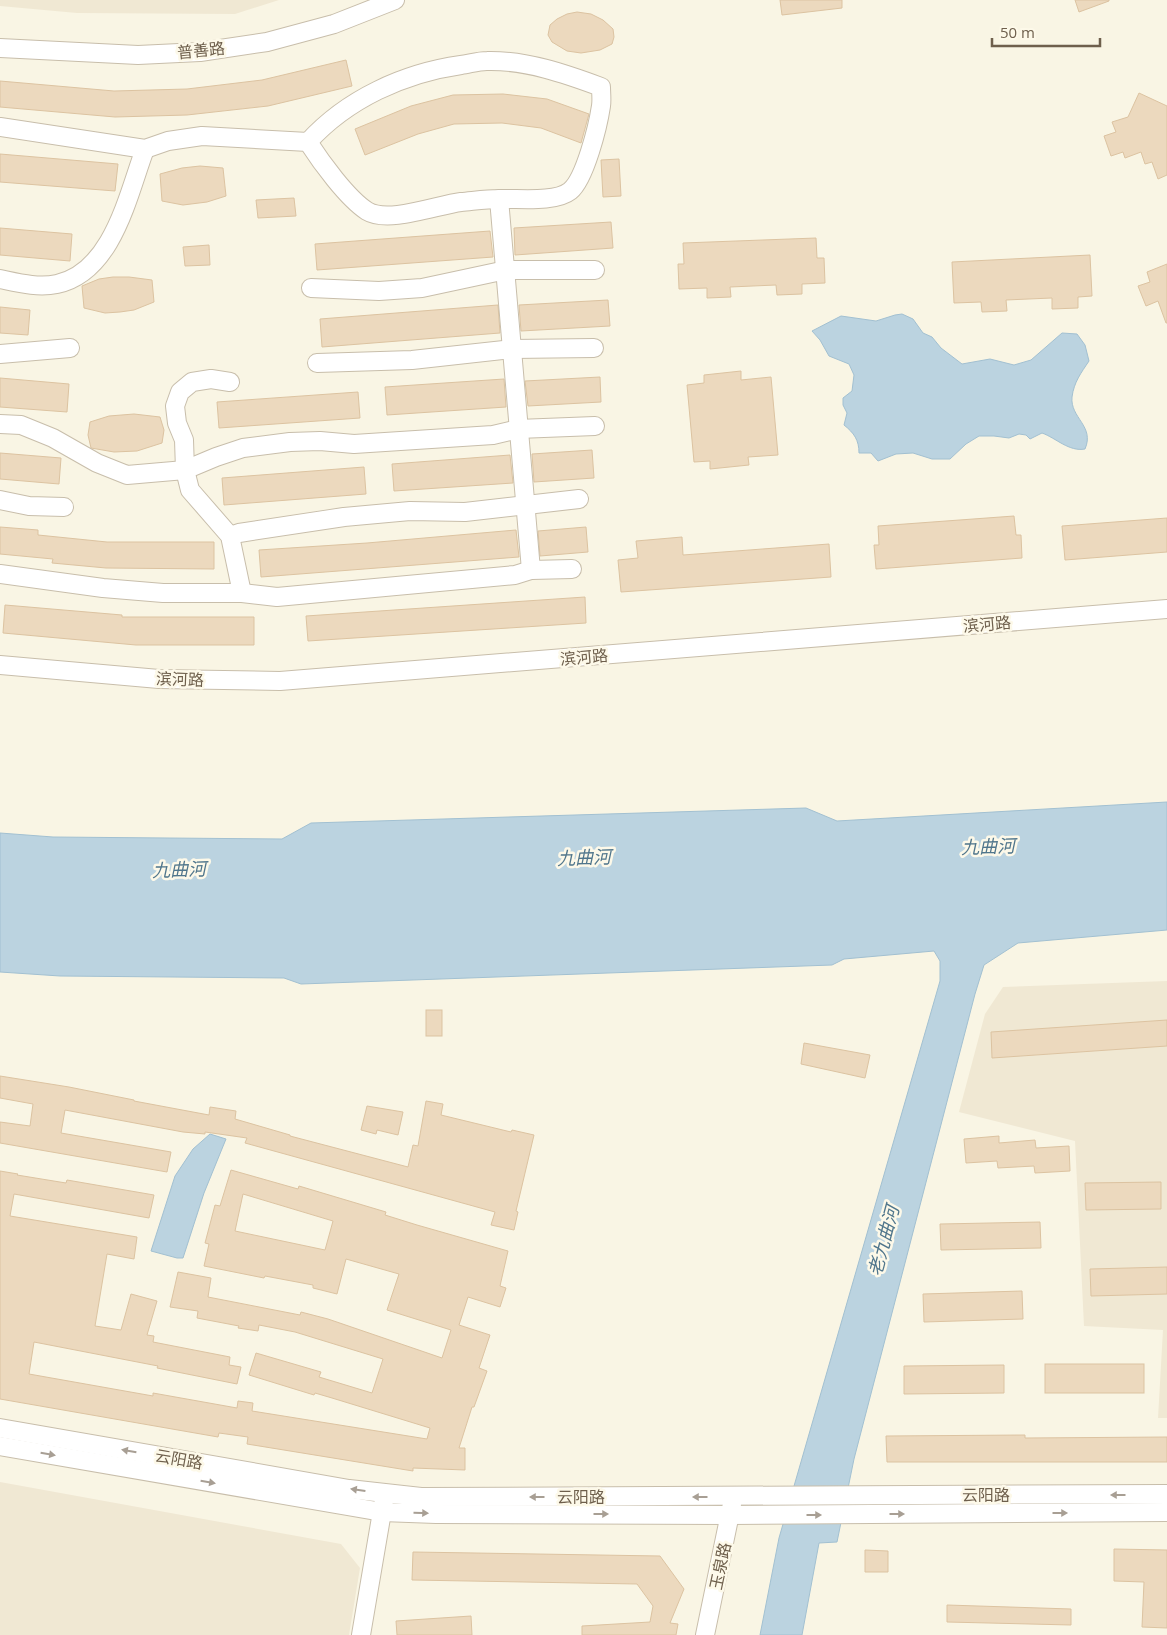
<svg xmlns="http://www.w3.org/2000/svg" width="1167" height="1635" font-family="'Open Sans','Noto Sans SC',sans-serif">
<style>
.residential{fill:#f0e8d3}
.water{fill:#bbd3e0;stroke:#a2c0d1}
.building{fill:#ecd9be;stroke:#dcc3a1;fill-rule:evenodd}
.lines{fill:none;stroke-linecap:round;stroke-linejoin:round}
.minor-casing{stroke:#c8beab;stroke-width:20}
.minor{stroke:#fff;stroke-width:18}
.oneway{fill:#a89f94}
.labels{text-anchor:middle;stroke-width:5;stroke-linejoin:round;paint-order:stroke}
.street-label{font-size:16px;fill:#6e5f4c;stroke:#fdf9e9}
.water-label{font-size:18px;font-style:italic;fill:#50768c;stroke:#fdf9e9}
</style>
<rect width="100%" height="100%" fill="#f9f5e4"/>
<g class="residential">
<polygon points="0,0 279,0 235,14 77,13 0,6"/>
<polygon points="1167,981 1167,1418 1158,1418 1163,1330 1084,1326 1075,1141 959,1112 985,1014 1003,987"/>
<polygon points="0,1482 341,1544 360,1568 349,1635 0,1635"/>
</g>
<g class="water">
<path d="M902 314 913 319 923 333 932 337 941 348 962 364 990 359 1014 365 1031 360 1062 333 1077 334 1085 345 1089 361C1081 373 1074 382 1072 397 1070 418 1095 426 1085 449 1069 452 1056 438 1042 433L1030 439 1026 435 1019 434 1009 438 994 436H979L966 444 950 459H932L913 453 896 454 878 461 871 453H859C859 440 854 433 844 425L847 413 843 405V398L852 391 854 375 849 364 829 356 820 340 812 331 841 316 876 321 895 315Z"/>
<polygon points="1167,802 1167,930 1018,943 984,965 975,994 854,1459 837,1542 819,1543 802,1635 760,1635 779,1538 940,981 940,961 934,951 844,959 832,965 301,984 284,978 60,976 0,972 0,833 53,837 282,839 311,823 806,808 837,821"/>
<polygon points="210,1134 226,1139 204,1193 183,1258 177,1258 151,1251 175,1176 193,1149"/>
</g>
<g class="building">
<polygon points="780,0 842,0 842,8 782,15"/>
<polygon points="1075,0 1109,0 1109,1 1079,12"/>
<polygon points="577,12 591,14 603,20 613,29 614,37 612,44 600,50 581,53 567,51 552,42 548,35 550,25 557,19 567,14"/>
<polygon points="346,60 352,86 268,106 187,115 115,117 0,107 0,81 114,91 187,89 262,80"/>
<polygon points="1139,93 1167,106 1167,175 1158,179 1152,162 1145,164 1141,152 1125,158 1123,152 1111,156 1104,136 1116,132 1112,122 1128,117"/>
<polygon points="503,94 547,99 589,114 581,143 541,128 502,123 454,124 418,134 365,155 355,129 411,106 453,95"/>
<polygon points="0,154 118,164 115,191 0,182"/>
<polygon points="619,159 621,196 603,197 601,160"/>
<polygon points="200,166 223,168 226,196 207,202 183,205 162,201 160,174 182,168"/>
<polygon points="294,198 296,216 258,218 256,200"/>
<polygon points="611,222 613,248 515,255 514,228"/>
<polygon points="0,228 72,234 70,261 0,255"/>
<polygon points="490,231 493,257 317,270 315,244"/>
<polygon points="816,238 817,258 824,258 825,283 802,284 802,294 777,295 776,285 730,287 731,297 707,298 707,288 679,289 678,264 684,264 683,243"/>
<polygon points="209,245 210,265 185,266 183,247"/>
<polygon points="1090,255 1092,296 1078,297 1078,308 1052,309 1052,298 1006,300 1007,311 982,312 981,302 954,303 952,262"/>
<polygon points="1167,264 1167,323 1166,323 1158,301 1146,306 1138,286 1150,282 1147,272"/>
<polygon points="113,277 129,277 152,280 154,302 134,310 120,312 105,313 84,308 82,286 99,279"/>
<polygon points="608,300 610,326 521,331 519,305"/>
<polygon points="498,305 500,333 322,347 320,319"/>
<polygon points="0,307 30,310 28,335 0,333"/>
<polygon points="741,371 741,380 771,377 778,455 748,457 749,465 710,469 710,461 694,462 687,385 704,383 704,375"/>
<polygon points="600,377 601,402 528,406 525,381"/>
<polygon points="0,378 69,384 67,412 0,407"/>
<polygon points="504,379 506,407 387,415 385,387"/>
<polygon points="358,392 360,418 219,428 217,402"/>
<polygon points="134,414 160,417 164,430 162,443 137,451 114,452 91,448 88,435 90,422 109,416"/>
<polygon points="592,450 594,478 534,482 532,454"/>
<polygon points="0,453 61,458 59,484 0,479"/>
<polygon points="510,455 513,483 394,491 392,464"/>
<polygon points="364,467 366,494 224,505 222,478"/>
<polygon points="1014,516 1016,535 1021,535 1022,558 876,569 874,545 879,545 878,526"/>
<polygon points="1167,518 1167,552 1065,560 1062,526"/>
<polygon points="0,527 38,530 38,535 107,542 214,542 214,569 106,568 52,563 53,559 0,554"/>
<polygon points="586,527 588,552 540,556 538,531"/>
<polygon points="516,530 519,557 261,577 259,550 367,543"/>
<polygon points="682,537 683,555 829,544 831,577 621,592 618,560 638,558 636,541"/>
<polygon points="585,597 586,623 308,641 306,616"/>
<polygon points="5,605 122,615 122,617 254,617 254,645 136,645 3,633"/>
<rect x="426" y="1010" width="16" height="26"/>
<polygon points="1167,1020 1167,1046 992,1058 991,1032"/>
<polygon points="804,1043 870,1055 865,1078 801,1064"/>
<polygon points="0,1076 69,1087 134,1100 134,1101 209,1115 210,1107 236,1111 235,1119 290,1135 290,1136 408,1167 413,1145 418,1146 426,1101 443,1104 441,1115 511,1132 512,1130 534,1135 516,1211 518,1212 514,1230 491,1225 495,1212 245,1143 247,1138 205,1132 205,1134 183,1132 65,1110 61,1133 171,1152 167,1172 0,1143 0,1122 30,1126 33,1104 0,1098"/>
<polygon points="367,1106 403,1112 398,1135 377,1130 376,1134 361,1130"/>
<polygon points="999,1136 999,1143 1035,1140 1036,1148 1069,1146 1070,1171 1035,1173 1034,1166 998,1168 997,1161 966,1163 964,1139"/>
<path d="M231 1170 298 1189 299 1186 386 1212 385 1215 417 1225 508 1251 500 1286 506 1288 500 1307 468 1297 459 1325 490 1335 479 1368 487 1371 474 1407H472L459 1448H465V1470L413 1468V1471L247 1444 248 1437 219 1433 218 1437 0 1399V1171L18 1174 17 1175 66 1183 67 1180 154 1195 149 1218 14 1194 10 1216 137 1237 134 1259 107 1254 95 1326 121 1330 131 1294 157 1301 147 1335 154 1336 153 1342 230 1357 229 1365 241 1367 237 1384 157 1368 158 1366 34 1342 29 1374 153 1396V1393L237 1408 238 1401 253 1403 252 1411 427 1439 430 1428 332 1398 315 1393 314 1395 249 1375 256 1353 321 1372 319 1377 372 1393 383 1359 295 1332 259 1325 258 1331 238 1328 239 1326 197 1318 198 1311 170 1307 178 1272 211 1278 208 1297 300 1315 301 1312 328 1319 442 1358 451 1330 387 1310 399 1274 346 1259 337 1294 313 1288V1285L265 1276 264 1278 204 1266 209 1244 205 1243 215 1205 220 1206ZM243 1194 333 1221 325 1250 235 1231Z"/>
<polygon points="1161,1182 1161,1209 1086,1210 1085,1183"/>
<polygon points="1040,1222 1041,1248 941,1250 940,1224"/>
<polygon points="1167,1267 1167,1294 1091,1296 1090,1269"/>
<polygon points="1022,1291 1023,1319 924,1322 923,1294"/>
<rect x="1045" y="1364" width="99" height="29"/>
<polygon points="1004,1365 1004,1393 904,1394 904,1366"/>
<polygon points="1025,1435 1025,1438 1167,1437 1167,1462 887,1462 886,1436"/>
<polygon points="1114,1549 1167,1550 1167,1628 1142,1627 1144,1582 1114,1581"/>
<polygon points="865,1550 888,1551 888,1572 865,1572"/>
<polygon points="413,1552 660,1556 684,1589 670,1623 678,1624 676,1635 582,1635 582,1626 650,1622 653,1606 637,1584 412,1580"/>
<polygon points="947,1605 1071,1609 1071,1625 947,1622"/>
<polygon points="471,1616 472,1635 397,1635 396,1621"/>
</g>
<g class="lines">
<defs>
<g id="minor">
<polyline points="0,48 138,55 200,52 267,42 334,24 395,0"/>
<path d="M0 127 145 149 168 141 202 136 308 142C347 99 404 73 461 65 469 64 478 61 487 61 526 60 566 74 601 87 601 93 602 100 601 106 598 126 585 179 570 191 555 203 517 198 499 199 486 199 473 201 461 202 437 205 388 224 367 211 347 198 321 162 308 142"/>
<polyline points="499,199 531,570"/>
<path d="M0 279C19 283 38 288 57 284 113 272 128 194 145 149"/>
<polyline points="311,288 379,291 422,288 506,270 595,270"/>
<polyline points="0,354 70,348"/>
<polyline points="317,363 412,360 512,349 594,348"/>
<polyline points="230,382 211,379 192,382 180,392 175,406 177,423 184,440 185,470 190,490 230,536 242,593"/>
<polyline points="0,424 21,425 53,438 97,463 127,475 185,470 216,457 243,448 290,442 320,441 354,444 493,435 518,429 595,426"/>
<polyline points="0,500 29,506 64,507"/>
<polyline points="230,536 239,533 344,517 410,511 465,512 579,499"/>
<polyline points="0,574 103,588 163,593 242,593 277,597 515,575 531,570 572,569"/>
<polyline points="0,665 159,679 280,681 1167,609"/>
<polyline points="0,1428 349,1489 421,1497 1167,1494"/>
<polyline points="0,1446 382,1512 436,1514 730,1515 1167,1512"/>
<polyline points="361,1635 384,1500"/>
<polyline points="705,1635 732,1504"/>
</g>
</defs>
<use href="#minor" class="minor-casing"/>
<use href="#minor" class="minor"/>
</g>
<defs><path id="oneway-solid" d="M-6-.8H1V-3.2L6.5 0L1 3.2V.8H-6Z" transform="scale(1.25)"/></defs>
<g class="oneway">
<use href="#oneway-solid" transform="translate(129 1451) rotate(-170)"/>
<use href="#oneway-solid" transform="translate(48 1454) rotate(10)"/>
<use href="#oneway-solid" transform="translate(208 1482) rotate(10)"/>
<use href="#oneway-solid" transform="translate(358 1490) rotate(-172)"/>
<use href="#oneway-solid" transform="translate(1118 1495) rotate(180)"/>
<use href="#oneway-solid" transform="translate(537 1497) rotate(180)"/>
<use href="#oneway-solid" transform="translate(700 1497) rotate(180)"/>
<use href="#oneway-solid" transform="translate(421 1513) rotate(2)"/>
<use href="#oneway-solid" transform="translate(1060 1513)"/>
<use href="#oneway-solid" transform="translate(601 1514)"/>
<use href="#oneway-solid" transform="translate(897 1514)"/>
<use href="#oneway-solid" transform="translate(814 1515)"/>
</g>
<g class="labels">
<g class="street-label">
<text transform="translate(201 50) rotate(-6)" y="6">普善路</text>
<text transform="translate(987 624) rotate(-5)" y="6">滨河路</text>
<text transform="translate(584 657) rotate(-5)" y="6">滨河路</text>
<text transform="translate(180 679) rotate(2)" y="6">滨河路</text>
<text transform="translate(179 1459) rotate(10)" y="6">云阳路</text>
<text x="986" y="1501">云阳路</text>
<text x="581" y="1503">云阳路</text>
<text transform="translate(720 1566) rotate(-78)" y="6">玉泉路</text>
</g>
<g class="water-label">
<text transform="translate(988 847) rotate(-2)" y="6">九曲河</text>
<text transform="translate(584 858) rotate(-2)" y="6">九曲河</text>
<text transform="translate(179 870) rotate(-2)" y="6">九曲河</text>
<text transform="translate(884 1241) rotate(-75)" y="6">老九曲河</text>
</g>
</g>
<path d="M992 38v8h108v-8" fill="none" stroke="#6e5f4c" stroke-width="2.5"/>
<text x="1000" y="38" font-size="15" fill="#6e5f4c" stroke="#fdf9e9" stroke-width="4" paint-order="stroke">50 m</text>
</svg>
